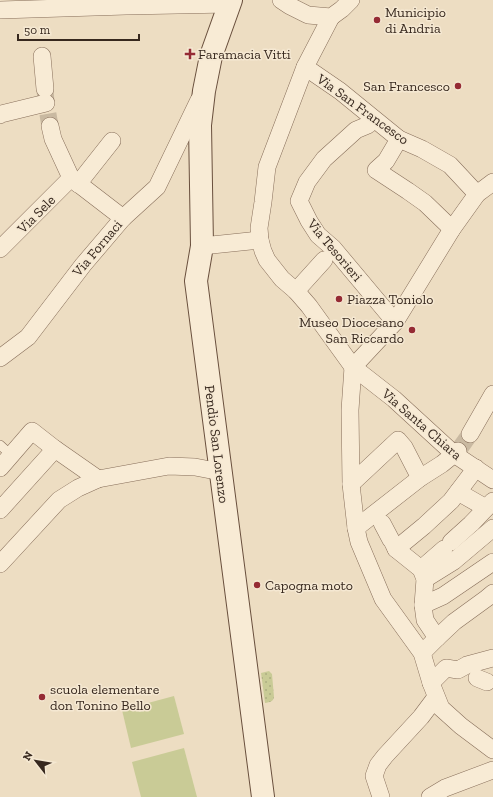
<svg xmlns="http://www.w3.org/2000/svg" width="493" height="797" font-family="'Zilla Slab',serif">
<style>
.grass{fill:url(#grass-dots)}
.garden{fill:#c9cb96}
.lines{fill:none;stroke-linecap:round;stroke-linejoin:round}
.street-tunnel{stroke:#c9b9a1;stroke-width:17;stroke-dasharray:17 8;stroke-linecap:butt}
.lane-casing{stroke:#876e5a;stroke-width:10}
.street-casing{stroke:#876e5a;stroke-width:18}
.secondary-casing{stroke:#694f3d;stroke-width:24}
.lane{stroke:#f8ebd5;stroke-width:9}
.street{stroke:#f8ebd5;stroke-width:17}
.secondary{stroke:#f8ebd5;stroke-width:22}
.poi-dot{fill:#952b34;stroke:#f5e8d2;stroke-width:1.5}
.labels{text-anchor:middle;stroke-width:3;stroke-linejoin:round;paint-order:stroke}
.poi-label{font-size:14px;fill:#37281e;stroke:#f5e8d2;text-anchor:start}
.street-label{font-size:14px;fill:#37281e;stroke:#f5e8d2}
</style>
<defs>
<pattern id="grass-dots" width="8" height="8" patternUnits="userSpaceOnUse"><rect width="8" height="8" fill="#c9cb96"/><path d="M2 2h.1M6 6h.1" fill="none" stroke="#adae81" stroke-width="1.8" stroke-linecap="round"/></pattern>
</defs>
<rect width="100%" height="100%" fill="#edddc2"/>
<path class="grass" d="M269 671 272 674 274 697C273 702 270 702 265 703L261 673Z"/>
<g class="garden">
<polygon points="174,696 184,734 131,748 122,710"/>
<polygon points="184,748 197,797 141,797 132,762"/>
</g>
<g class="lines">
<g class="street-tunnel">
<polyline points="45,89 46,103 50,126"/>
<polyline points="458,451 470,434"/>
</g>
<defs>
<polyline id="lane" points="0,445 11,455"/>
<g id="street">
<polyline points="281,0 290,6 308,15 331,17 342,9 351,0"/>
<polyline points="0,10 126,6 229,4"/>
<polyline points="331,17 305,67 267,167 263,202 259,228 260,240 263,251 267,260 282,279 296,291 309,306 353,367 394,399 454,454 493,480"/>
<polyline points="42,56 45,89"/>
<polyline points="305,67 340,91 399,139 422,149 450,165 477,194"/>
<polyline points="0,115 1,114 46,103"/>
<polyline points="368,125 356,130 324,159 307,182 299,201 309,221 318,235 333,248 395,322"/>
<polyline points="50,126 53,139 71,178 123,218"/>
<polyline points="399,139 386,161 376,170 408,191 425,203 452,229"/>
<polyline points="78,184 112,141"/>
<polyline points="202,246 260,240"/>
<polyline points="0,249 71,178"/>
<polyline points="296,291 324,260"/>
<polyline points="0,358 28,337 83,265 123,218 157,187 199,100"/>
<polyline points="353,367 350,410 351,484 356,528 359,542 383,599 422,653 431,683 441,708 461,726 493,750"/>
<polyline points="353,367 395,322 452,229 477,194 493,182"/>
<polyline points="470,434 493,394"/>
<polyline points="0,468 32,431 55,449 98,479"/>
<polyline points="351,484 398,440 404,447 420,478"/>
<polyline points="458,492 486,508"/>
<polyline points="0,510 55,449"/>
<polyline points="382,523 391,540"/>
<polyline points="356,528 420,478 442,464 458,451"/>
<polyline points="451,542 471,524 493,501"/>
<polyline points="394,545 396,549 421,569 425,579 423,605 425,620 437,638 422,653"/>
<polyline points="396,549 424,526 451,501 476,468"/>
<polyline points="0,564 59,500 78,488 98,479 169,466 195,467 221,472"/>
<polyline points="421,569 444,549"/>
<polyline points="425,579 454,561 493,528"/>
<polyline points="423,605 443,596 493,562"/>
<polyline points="437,638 454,622 487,598 493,593"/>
<polyline points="477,678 487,682"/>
<polyline points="431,683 446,668 458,670 467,665 493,658"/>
<polyline points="381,797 374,776 378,765 385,756 421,717 436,697"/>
<polyline points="430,797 445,788 493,770"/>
</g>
<polyline id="secondary" points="231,0 211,56 204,91 200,125 202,246 196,281 263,797"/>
</defs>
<use href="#lane" class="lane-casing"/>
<use href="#street" class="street-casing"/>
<use href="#secondary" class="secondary-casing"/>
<use href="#lane" class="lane"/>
<use href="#street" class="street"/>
<use href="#secondary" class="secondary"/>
</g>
<g class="poi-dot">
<circle cx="377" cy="20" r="4"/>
<path d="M188 48h4v4h4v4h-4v4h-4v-4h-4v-4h4z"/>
<circle cx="458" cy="86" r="4"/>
<circle cx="339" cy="299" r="4"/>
<circle cx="412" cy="330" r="4"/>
<circle cx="257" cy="585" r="4"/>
<circle cx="42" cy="697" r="4"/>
</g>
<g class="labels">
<g class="poi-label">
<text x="385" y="17">Municipio<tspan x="385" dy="16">di Andria</tspan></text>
<text x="198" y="59">Faramacia Vitti</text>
<text x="450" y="91" text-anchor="end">San Francesco</text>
<text x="347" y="304">Piazza Toniolo</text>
<text x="404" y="327" text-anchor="end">Museo Diocesano<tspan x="404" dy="16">San Riccardo</tspan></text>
<text x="265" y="590">Capogna moto</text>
<text x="50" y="694">scuola elementare<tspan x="50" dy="16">don Tonino Bello</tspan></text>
</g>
<g class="street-label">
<text transform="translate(363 109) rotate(36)" y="5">Via San Francesco</text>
<text transform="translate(36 214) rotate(-45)" y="5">Via Sele</text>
<text transform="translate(97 248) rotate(-50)" y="5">Via Fornaci</text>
<text transform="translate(335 250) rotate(50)" y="5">Via Tesorieri</text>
<text transform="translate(422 424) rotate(41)" y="5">Via Santa Chiara</text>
<text transform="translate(217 444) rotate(83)" y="5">Pendio San Lorenzo</text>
</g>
</g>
<g transform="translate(36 761) rotate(301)" stroke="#f5e8d2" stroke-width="3" paint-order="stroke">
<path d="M0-3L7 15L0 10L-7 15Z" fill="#37281e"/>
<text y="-6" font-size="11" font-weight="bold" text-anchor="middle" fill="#37281e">N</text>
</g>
<path d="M18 34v6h121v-6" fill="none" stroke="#37281e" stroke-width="2"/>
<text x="24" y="34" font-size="12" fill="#37281e" stroke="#f5e8d2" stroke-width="3" paint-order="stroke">50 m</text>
</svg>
